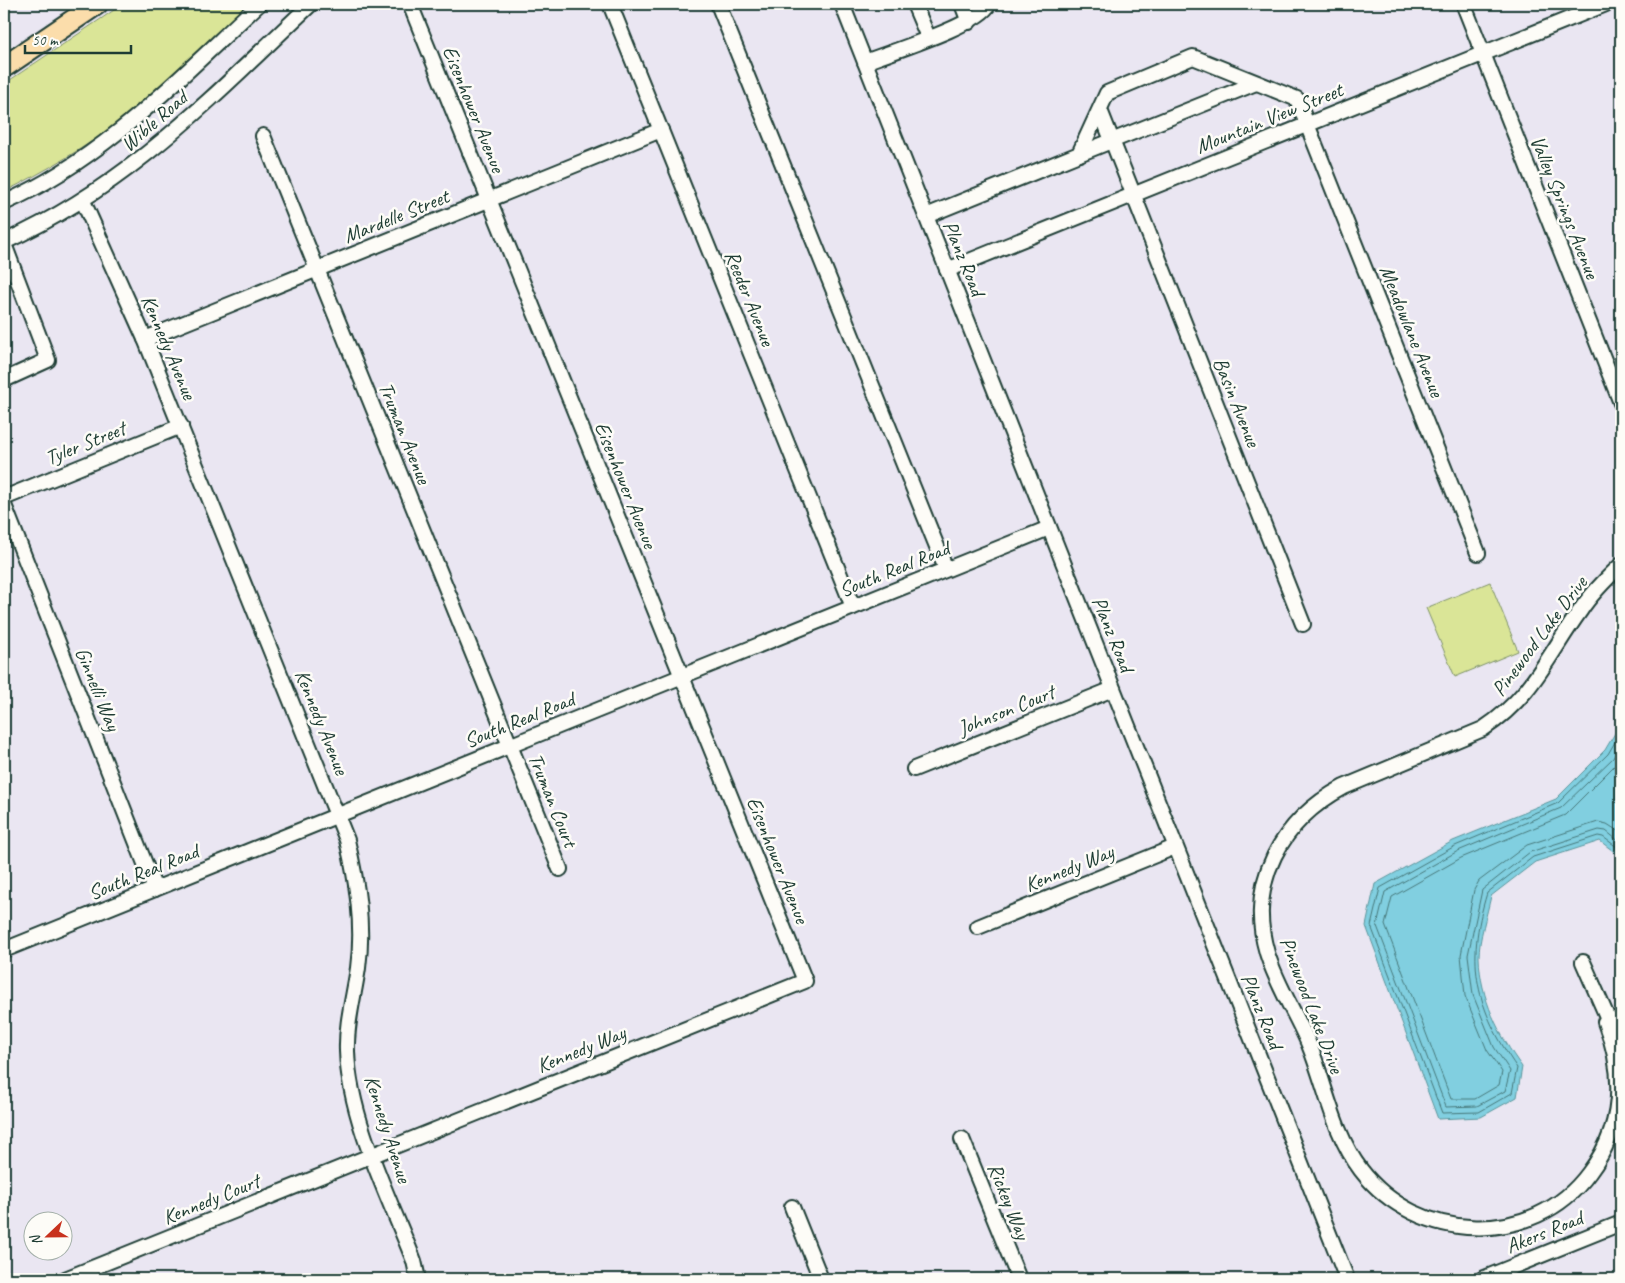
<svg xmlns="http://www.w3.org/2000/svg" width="1625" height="1283" font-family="Caveat,sans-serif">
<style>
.green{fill:#dae597;stroke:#7c9166}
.water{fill:#81cfe0;stroke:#5a959b}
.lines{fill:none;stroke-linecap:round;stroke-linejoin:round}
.shore{stroke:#467779;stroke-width:1}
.minor-casing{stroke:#1f3d34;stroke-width:18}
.highway-casing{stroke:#1f3d34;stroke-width:24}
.minor{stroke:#fdfcf7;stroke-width:14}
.highway{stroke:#fbddab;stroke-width:20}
.labels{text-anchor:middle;stroke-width:5;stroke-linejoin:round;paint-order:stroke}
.street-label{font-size:21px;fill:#1f3d34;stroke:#fdfcf7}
</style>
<rect width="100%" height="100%" fill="#eae6f2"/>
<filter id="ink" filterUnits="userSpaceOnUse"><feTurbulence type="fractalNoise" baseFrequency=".02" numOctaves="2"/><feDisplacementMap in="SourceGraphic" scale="10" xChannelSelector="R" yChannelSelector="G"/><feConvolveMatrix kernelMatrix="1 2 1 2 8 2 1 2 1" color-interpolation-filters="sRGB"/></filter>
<g filter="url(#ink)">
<g class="green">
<path d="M123 4H247C206 42 167 83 124 118 87 147 45 171 4 192V84Z"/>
<polygon points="1490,582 1518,651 1455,677 1426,608"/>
</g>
<path class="water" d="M1621 723V857L1600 841 1535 862 1491 896C1487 915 1479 938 1479 957 1480 998 1499 1035 1522 1067L1517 1097 1481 1117 1438 1119 1366 926 1375 884 1453 841 1556 799 1605 750Z"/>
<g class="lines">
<g class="shore">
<path d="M1621 732 1608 754 1558 803 1455 846 1380 888 1371 926 1442 1113 1479 1112 1512 1093 1517 1068C1476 1008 1465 964 1487 893L1533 857 1598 836 1603 837 1621 850"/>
<polyline points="1621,744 1613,758 1561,808 1458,851 1385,892 1377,926 1446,1107 1477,1106 1505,1091 1510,1071 1494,1047 1473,995 1468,955 1482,890 1530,852 1599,830 1606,831 1621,843"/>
<polyline points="1621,759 1565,815 1461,858 1392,897 1385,925 1451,1099 1475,1099 1499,1085 1502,1072 1487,1050 1465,996 1461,955 1474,890 1479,881 1527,845 1598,822 1607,824 1621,833"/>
</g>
<defs>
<g id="minor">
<polyline points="610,4 853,607"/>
<polyline points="718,4 946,569"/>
<polyline points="842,4 1347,1279"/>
<polyline points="914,4 928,37"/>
<polyline points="962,4 969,22"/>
<polyline points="1467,4 1465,8 1621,403"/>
<path d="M865 62C890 52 979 25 989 4"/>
<polyline points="1100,110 1303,624"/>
<polyline points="263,136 560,869"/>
<polyline points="1079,154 1256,83"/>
<path d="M83 201 145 339 347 840C357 882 364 925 358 968 354 996 346 1023 347 1051 349 1119 389 1197 414 1261L418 1279"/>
<path d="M4 203C104 159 180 77 259 4"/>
<polyline points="926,216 1079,154 1107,93 1193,57 1297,99 1478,553"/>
<path d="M4 242C129 186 213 96 311 4"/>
<polyline points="4,244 48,360 4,380"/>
<polyline points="947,270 1606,4"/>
<polyline points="145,339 661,130"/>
<polyline points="4,498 181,426"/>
<polyline points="4,505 155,889"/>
<path d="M1621 565C1606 579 1591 594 1580 611 1547 657 1532 697 1483 729L1344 787C1282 820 1246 882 1267 953 1277 986 1297 1015 1310 1047 1326 1087 1334 1135 1361 1170 1417 1243 1533 1249 1589 1173 1624 1127 1625 1074 1605 1022L1612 1019 1621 1038"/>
<polyline points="914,769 1113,689"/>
<polyline points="978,927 1175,847"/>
<polyline points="4,950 1049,528"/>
<polyline points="1583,962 1612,1028"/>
<polyline points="962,1139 1019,1279"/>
<polyline points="792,1207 821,1279"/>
<polyline points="65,1279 805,981 410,4"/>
<polyline points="1482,1279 1621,1223"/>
</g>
<polyline id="highway" points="4,67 97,4"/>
</defs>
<use href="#minor" class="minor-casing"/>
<use href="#highway" class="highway-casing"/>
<use href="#minor" class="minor"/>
<use href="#highway" class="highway"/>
</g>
</g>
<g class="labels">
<g class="street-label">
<text transform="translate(474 109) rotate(68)" y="7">Eisenhower Avenue</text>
<text transform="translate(1269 118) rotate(-22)" y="7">Mountain View Street</text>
<text transform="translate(154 121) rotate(-41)" y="7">Wible Road</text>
<text transform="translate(1565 207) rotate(68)" y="7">Valley Springs Avenue</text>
<text transform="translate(396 216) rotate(-22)" y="7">Mardelle Street</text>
<text transform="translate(964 258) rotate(68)" y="7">Planz Road</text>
<text transform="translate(750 298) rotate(68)" y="7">Reeder Avenue</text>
<text transform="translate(1412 331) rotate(68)" y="7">Meadowlane Avenue</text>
<text transform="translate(169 347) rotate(67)" y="7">Kennedy Avenue</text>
<text transform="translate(1237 402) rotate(68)" y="7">Basin Avenue</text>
<text transform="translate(405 433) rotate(68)" y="7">Truman Avenue</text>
<text transform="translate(85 443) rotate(-22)" y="7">Tyler Street</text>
<text transform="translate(626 485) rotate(68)" y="7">Eisenhower Avenue</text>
<text transform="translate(894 569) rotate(-22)" y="7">South Real Road</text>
<text transform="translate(1113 634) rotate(68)" y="7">Planz Road</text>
<text transform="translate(1539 636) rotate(-53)" y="7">Pinewood Lake Drive</text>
<text transform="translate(98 689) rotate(68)" y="7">Ginnelli Way</text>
<text transform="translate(1006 710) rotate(-22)" y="7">Johnson Court</text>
<text transform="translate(519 720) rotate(-22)" y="7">South Real Road</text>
<text transform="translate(322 722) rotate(68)" y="7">Kennedy Avenue</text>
<text transform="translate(553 800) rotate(68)" y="7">Truman Court</text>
<text transform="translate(778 860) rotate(68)" y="7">Eisenhower Avenue</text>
<text transform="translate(1069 868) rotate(-22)" y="7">Kennedy Way</text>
<text transform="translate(143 872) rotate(-22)" y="7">South Real Road</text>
<text transform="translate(1312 1005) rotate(69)" y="7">Pinewood Lake Drive</text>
<text transform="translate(1262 1011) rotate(68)" y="7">Planz Road</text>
<text transform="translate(581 1049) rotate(-22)" y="7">Kennedy Way</text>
<text transform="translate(388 1129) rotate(72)" y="7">Kennedy Avenue</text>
<text transform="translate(211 1199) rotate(-22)" y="7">Kennedy Court</text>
<text transform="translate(1009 1201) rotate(68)" y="7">Rickey Way</text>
<text transform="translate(1544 1232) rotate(-22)" y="7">Akers Road</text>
</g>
</g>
<rect width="1625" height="1283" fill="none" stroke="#fdfcf7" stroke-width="20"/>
<rect x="10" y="10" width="1605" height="1263" fill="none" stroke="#1f3d34" stroke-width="2" filter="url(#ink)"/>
<g transform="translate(48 1236) rotate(248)"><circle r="24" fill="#fdfcf7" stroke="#a4b0a9"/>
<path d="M0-4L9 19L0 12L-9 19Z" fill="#c8321e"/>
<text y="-8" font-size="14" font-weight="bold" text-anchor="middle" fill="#1f3d34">N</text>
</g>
<path d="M25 45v8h106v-8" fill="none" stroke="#1f3d34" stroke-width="2.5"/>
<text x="32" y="45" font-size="15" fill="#1f3d34" stroke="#fdfcf7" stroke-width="4" paint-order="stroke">50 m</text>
</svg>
